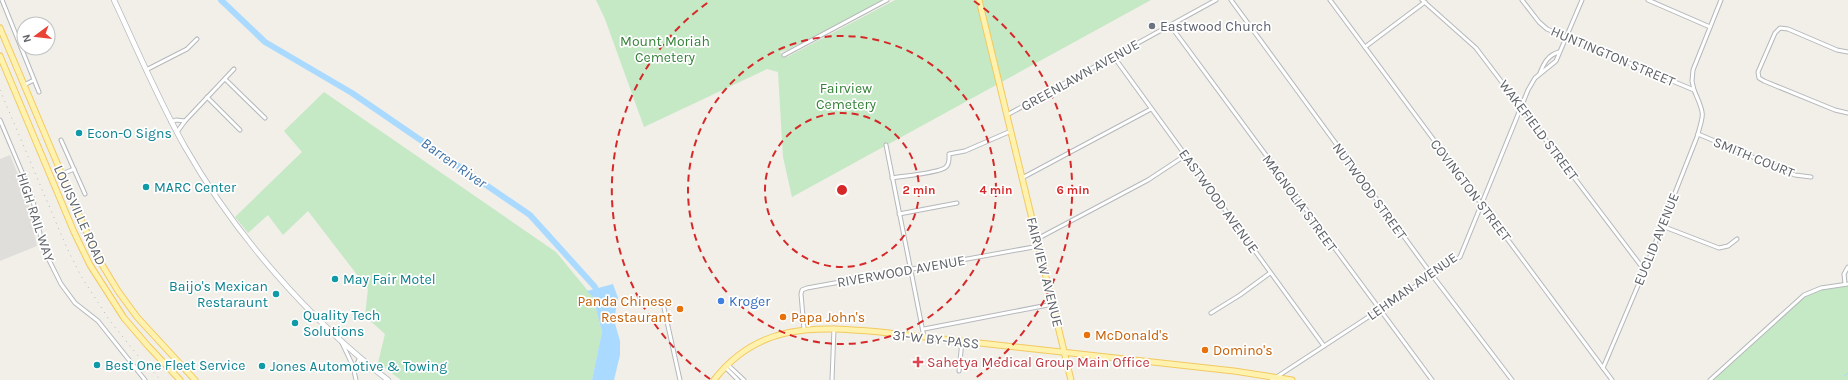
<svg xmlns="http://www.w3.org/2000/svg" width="1848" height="380" font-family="Karla,sans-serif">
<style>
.industrial{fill:#e0deda}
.green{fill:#c5e8c5}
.water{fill:#aadaff}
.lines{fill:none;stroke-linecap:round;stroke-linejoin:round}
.stream{stroke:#aadaff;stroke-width:1}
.river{stroke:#aadaff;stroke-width:6}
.street-casing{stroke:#b5b8bc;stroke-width:5}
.secondary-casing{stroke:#b6babf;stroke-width:6}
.primary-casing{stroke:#f2c960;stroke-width:7}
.street{stroke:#fff;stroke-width:3}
.secondary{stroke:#fff;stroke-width:4.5}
.primary{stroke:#fff2af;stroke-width:5}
.rail{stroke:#b6b7b8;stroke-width:1;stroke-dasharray:1 5;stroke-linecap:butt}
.ring{fill:none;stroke:#d62828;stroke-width:2;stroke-dasharray:7 5}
.worship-dot{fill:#6b7280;stroke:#fff;stroke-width:1.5}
.culture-dot{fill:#0f9aa8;stroke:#fff;stroke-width:1.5}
.shop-dot{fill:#3f7fe0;stroke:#fff;stroke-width:1.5}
.food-dot{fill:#e8710a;stroke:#fff;stroke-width:1.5}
.health-dot{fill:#e0444e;stroke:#fff;stroke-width:1.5}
.labels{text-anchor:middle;stroke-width:3.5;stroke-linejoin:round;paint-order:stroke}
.worship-label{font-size:14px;fill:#5b616d;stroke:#fff;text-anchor:start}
.park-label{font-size:14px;fill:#348238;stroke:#fff}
.street-label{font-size:14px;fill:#5f6368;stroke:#fff}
.culture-label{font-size:14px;fill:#0d838f;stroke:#fff;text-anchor:start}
.food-label{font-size:14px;fill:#c56008;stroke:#fff;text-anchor:start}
.shop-label{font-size:14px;fill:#366cbe;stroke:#fff;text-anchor:start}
.health-label{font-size:14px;fill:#be3a42;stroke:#fff;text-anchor:start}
.water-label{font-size:15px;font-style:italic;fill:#4174aa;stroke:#fff}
.centre{fill:#d62828;stroke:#fff;stroke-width:2}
.ring-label{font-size:12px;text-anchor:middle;font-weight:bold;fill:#d62828;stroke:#fff;stroke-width:3.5;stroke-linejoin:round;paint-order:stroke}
</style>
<rect width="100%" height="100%" fill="#f1efe8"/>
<polygon class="industrial" points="10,155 27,197 37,246 0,261 0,159"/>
<g class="green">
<polygon points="596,0 886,0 787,50 779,52 787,57 895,0 1151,0 792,197 783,157 778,72 767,69 644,127 605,19"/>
<polygon points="324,92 556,252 593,297 602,332 592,380 401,380 378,363 385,334 365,316 368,289 308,211 283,235 268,215 248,233 235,217 302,152 284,131"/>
<polygon points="1848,284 1848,380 1711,380 1809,292"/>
</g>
<polygon class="water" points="613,284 618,298 614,320 620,341 620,355 614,380 592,380 602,332 593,297 587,291"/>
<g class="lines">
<polyline class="stream" points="1844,376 1848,373"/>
<polyline class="river" points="221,0 265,42 352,93 530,215 595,287 598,295"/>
<defs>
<g id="street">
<polyline points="2,0 39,92"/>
<polyline points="1231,0 1432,275 1512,380"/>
<polyline points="1330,0 1612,380"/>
<polyline points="1422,0 1476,48 1645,271"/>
<path d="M1522 0 1539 22 1547 29 1694 90C1704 114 1705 111 1697 137L1645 269 1603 368"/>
<polyline points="1648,0 1710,27"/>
<polyline points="1170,25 1432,380"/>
<polyline points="1365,47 1425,2"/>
<polyline points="1848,52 1837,50 1788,29 1780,28 1775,33 1758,72 1759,78 1764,81 1835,110 1848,113"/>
<polyline points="784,55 887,0"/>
<polyline points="1114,57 1324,346"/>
<polyline points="146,70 187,49 197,39"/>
<path d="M1540 73C1544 63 1548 55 1559 52"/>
<polyline points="225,79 265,118"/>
<polyline points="24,85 34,80"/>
<polyline points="1694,90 1692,81 1693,70 1721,0"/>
<polyline points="207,97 240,130"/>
<polyline points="1007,115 1216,0"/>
<polyline points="0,120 32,196 43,248 61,284 75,303 98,321 145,380"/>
<polyline points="171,122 176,120 185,121 234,69"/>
<polyline points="177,132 185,121"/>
<polyline points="1698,134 1795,175 1811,177"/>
<polyline points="61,140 85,194"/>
<polyline points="886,145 924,337"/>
<polyline points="62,174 74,169"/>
<path d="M892 178C903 176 940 173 946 167 950 163 949 159 949 154L965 151 1011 131"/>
<polyline points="1022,178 1151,109"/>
<polyline points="899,214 957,203"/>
<polyline points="1662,226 1719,248 1728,246 1737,239"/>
<polyline points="1037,239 1148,180 1186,155"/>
<polyline points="1845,284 1844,274 1848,267"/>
<polyline points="664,308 680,380"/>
<polyline points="1211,313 1240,295 1270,273"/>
<polyline points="804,329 801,294 802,290 807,288 1039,246"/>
<polyline points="924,329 1053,304"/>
<polyline points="342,343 353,366 356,380"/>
<polyline points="728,365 744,380"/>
<polyline points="725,367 738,380"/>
<polyline points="355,368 360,357"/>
<polyline points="959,371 962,341"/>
<polyline points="832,380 834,328"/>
<polyline points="1272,380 1460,257 1528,90 1535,78 1556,61 1582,0"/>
<polyline points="1710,380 1804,295 1821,288 1848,284"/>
</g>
<path id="secondary" d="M114 0C137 49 158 99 185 147 234 233 309 320 388 380"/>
<g id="primary">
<polyline points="979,0 1071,380"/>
<polyline points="0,28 82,222 101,263 118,291 137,317 195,380"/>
<polyline points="0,56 74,232 90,265 124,318 148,346 180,380"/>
<path d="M714 380C758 323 815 326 880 332L1234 371 1292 380"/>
</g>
</defs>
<use href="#street" class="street-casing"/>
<use href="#secondary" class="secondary-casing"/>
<use href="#primary" class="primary-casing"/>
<use href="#street" class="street"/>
<use href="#secondary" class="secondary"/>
<use href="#primary" class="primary"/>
<polyline class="rail" points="0,90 66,246 81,276 110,321 139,357 161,380"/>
</g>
<g class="ring">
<circle cx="842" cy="190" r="77"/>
<circle cx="842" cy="190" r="154"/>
<path d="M710 379A231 231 0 0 1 710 1M974 1A231 231 0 0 1 974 379"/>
</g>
<circle class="worship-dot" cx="1152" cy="26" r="4"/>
<g class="culture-dot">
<circle cx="79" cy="133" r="4"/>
<circle cx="146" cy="187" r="4"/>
<circle cx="335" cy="279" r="4"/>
<circle cx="276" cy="294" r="4"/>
<circle cx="295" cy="323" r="4"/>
<circle cx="97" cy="365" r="4"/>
<circle cx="262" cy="366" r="4"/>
</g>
<circle class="shop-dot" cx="721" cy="301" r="4"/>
<g class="food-dot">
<circle cx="680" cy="309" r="4"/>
<circle cx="783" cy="317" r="4"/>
<circle cx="1087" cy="335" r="4"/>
<circle cx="1205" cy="350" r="4"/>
</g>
<path class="health-dot" d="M916 356h4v4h4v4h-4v4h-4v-4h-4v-4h4z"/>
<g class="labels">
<g class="worship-label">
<text x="1160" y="31">Eastwood Church</text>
</g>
<g class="park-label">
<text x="665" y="46">Mount Moriah<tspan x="665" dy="16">Cemetery</tspan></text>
<text x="846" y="93">Fairview<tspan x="846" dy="16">Cemetery</tspan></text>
</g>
<g class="street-label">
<text transform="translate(1613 56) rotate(23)" y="5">HUNTINGTON STREET</text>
<text transform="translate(1080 75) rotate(-29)" y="5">GREENLAWN AVENUE</text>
<text transform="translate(1539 130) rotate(53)" y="5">WAKEFIELD STREET</text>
<text transform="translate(1754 157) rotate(22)" y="5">SMITH COURT</text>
<text transform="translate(1471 190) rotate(53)" y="5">COVINGTON STREET</text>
<text transform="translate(1370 191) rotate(54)" y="5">NUTWOOD STREET</text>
<text transform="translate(1219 201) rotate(54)" y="5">EASTWOOD AVENUE</text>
<text transform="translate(1300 203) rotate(54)" y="5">MAGNOLIA STREET</text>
<text transform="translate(80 215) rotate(66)" y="5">LOUISVILLE ROAD</text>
<text transform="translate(36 217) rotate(72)" y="5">HIGH RAIL WAY</text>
<text transform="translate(1656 239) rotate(-68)" y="5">EUCLID AVENUE</text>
<text transform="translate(901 271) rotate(-10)" y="5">RIVERWOOD AVENUE</text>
<text transform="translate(1045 272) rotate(76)" y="5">FAIRVIEW AVENUE</text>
<text transform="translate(1412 286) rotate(-35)" y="5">LEHMAN AVENUE</text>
<text transform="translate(936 339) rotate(6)" y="5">31-W BY-PASS</text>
</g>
<g class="culture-label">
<text x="87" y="138">Econ-O Signs</text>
<text x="154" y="192">MARC Center</text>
<text x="343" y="284">May Fair Motel</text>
<text x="268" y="291" text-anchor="end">Baijo's Mexican<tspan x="268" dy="16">Restaraunt</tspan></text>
<text x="303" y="320">Quality Tech<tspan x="303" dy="16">Solutions</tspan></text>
<text x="105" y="370">Best One Fleet Service</text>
<text x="270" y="371">Jones Automotive &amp; Towing</text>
</g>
<g class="food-label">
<text x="672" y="306" text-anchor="end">Panda Chinese<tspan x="672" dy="16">Restaurant</tspan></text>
<text x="791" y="322">Papa John's</text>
<text x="1095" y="340">McDonald's</text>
<text x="1213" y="355">Domino's</text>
</g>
<g class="shop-label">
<text x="729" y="306">Kroger</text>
</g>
<g class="health-label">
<text x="927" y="367">Sahetya Medical Group Main Office</text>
</g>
<g class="water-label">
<text transform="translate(454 163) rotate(35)" y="5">Barren River</text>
</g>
</g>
<circle cx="842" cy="190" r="6" class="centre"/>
<g class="ring-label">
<text x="919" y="194">2 min</text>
<text x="996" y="194">4 min</text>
<text x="1073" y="194">6 min</text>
</g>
<g transform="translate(36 36) rotate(255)"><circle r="19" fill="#ffffff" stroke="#bfc1c3"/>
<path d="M0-3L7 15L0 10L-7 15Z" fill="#ea4335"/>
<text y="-6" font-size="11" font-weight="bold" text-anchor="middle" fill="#5f6368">N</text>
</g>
</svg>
